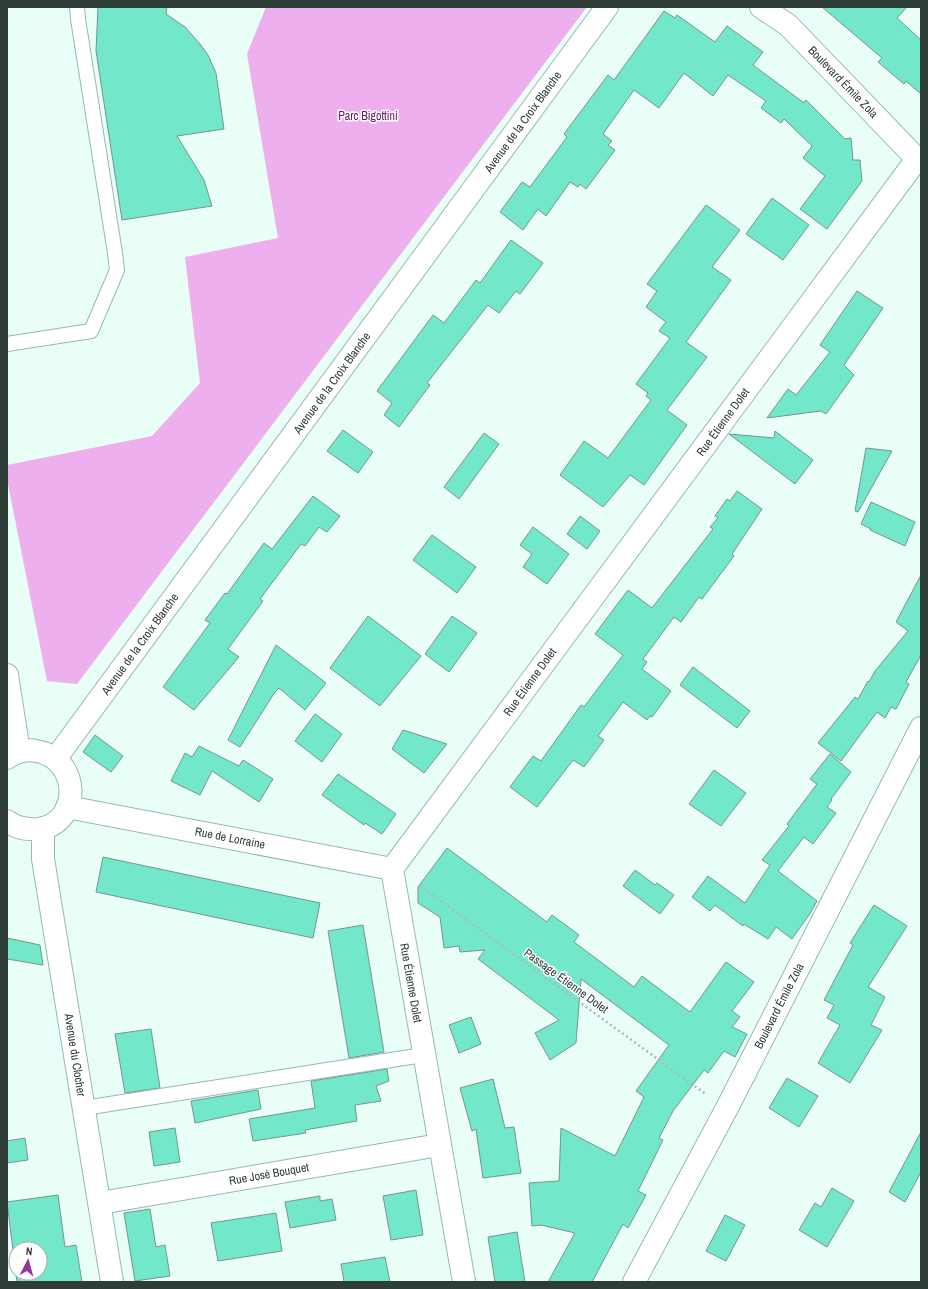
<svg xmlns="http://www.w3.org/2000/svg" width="928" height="1289" font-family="'Archivo Narrow',sans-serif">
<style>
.green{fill:#eeafee}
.building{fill:#73e7c9;stroke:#75968c;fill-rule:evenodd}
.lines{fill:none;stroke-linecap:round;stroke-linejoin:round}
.lane-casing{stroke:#96b9ae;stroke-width:16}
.street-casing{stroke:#96b9ae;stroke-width:24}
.path{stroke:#a9bcb6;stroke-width:2.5;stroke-dasharray:2 3;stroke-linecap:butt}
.lane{stroke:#fff;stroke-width:14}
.street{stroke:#fff;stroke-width:22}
.labels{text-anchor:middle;stroke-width:3;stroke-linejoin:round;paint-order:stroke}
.street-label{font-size:12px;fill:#2e3d38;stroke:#fff}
.park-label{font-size:12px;fill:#651767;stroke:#fff}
</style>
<rect width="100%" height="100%" fill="#e9fef7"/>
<polygon class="green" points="266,7 587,7 77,684 47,681 7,479 7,465 152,436 200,383 185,257 278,238 247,54"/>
<g class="building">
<polygon points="98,7 167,7 166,14 185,27 200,44 208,55 216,73 224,129 177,136 204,180 212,206 122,220 96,51"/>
<polygon points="822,7 907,7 897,18 921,40 921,94 906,81 904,84 878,62 882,58"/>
<polygon points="664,11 675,18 677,15 715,42 727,26 763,52 753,65 804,103 806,100 845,139 851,138 853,160 860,160 862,181 827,229 800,209 825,176 803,158 812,146 784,119 781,123 761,108 766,101 728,75 713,96 684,73 659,108 634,90 603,134 612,141 608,145 615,150 586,189 580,184 578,187 570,182 546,216 538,209 523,230 500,212 522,182 530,187 567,137 564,134 608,75 614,80"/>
<polygon points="772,198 809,225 783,260 746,234"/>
<polygon points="706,205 740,230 712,267 731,280 686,342 707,357 667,410 687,425 644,485 630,475 603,507 560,475 584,441 608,458 651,400 646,396 648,393 636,384 670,338 659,331 666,322 646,307 657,291 647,284"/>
<polygon points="511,240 543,263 520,294 516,291 499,313 488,305 427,383 430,385 399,427 384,415 392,403 377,391 433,315 444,323 476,280 480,283"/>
<polygon points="857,291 883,308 844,365 854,375 826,414 821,411 767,418 788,389 796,395 830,352 820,345"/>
<polygon points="343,430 373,452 358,473 327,451"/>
<polygon points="775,431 813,460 795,484 729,434 774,438"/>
<polygon points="484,433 499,444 459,499 444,487"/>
<polygon points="866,448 892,451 858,512 855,511"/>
<polygon points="737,491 762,509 732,554 734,556 702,599 699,597 681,622 674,617 643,659 647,662 642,669 671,691 652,717 650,716 647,720 623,702 598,736 604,740 584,767 573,760 537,807 510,787 533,756 541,761 581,705 584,707 623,655 595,634 628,590 652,608 713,529 710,527 718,518 715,516 727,499 730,501"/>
<polygon points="313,496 340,516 327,532 319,527 305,546 301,544 260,599 263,601 228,649 239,657 194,710 163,687 210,623 205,620 225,593 227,594 264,543 272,549"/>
<polygon points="871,502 915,522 905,546 870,530 871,529 861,524"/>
<polygon points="580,516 600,531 587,549 567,534"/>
<polygon points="533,527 569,554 547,584 523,567 532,554 520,545"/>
<polygon points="432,535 476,567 457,593 413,560"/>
<polygon points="921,575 921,655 906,682 909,684 896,709 891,707 885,718 877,712 841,761 818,743 855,697 858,699 868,681 869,682 875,671 908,631 896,622"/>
<polygon points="368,616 421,656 380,706 330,668"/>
<polygon points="452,616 477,633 449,672 425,654"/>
<polygon points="276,645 326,683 305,710 279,688 275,692 240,747 228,740"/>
<polygon points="693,667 750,711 737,728 680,685"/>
<polygon points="315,714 342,734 322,762 295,741"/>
<polygon points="403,730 447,744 424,773 392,749"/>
<polygon points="95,735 123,756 111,772 83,752"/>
<polygon points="199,746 239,766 243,760 273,779 259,802 212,771 200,795 171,781 185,753 192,757"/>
<polygon points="830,754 851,772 831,799 832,800 827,807 836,813 813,844 804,837 778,871 817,901 811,912 792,939 776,927 768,939 744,924 743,926 715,905 710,911 692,897 708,876 745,903 770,865 762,860 789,826 787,824 817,784 810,779"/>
<polygon points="714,770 746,793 721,826 689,804"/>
<polygon points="338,774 396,814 382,834 365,823 364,825 322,795"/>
<polygon points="447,848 547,922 552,915 579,935 574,942 634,987 642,976 690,1012 726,962 754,982 732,1011 740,1017 732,1027 747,1034 735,1057 724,1051 708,1073 704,1070 673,1111 659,1138 663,1140 638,1191 646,1195 628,1228 623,1224 592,1282 548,1282 575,1233 541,1225 532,1226 529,1183 559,1181 561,1128 615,1156 644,1097 636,1091 669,1045 581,979 576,1043 550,1060 535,1033 559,1020 478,959 485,950 460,952 459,946 444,948 440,917 418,903 418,887"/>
<polygon points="103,857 320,903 313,938 96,892"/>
<polygon points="635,870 655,885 657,883 674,895 660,914 623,886"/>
<polygon points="874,905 907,926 868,987 885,997 871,1025 882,1030 850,1083 818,1063 840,1025 827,1018 834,1005 824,1000 853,945 850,943"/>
<polygon points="363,925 384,1052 349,1058 328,931"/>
<polygon points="7,938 40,945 43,965 7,959"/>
<polygon points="471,1017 481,1044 459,1053 449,1025"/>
<polygon points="151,1029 160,1088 125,1093 115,1034"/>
<polygon points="387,1069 389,1081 376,1086 381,1101 355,1105 357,1121 305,1130 306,1133 253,1141 249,1119 315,1108 311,1081"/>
<polygon points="787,1078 818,1096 799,1127 769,1108"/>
<polygon points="493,1079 505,1128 514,1127 521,1173 483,1178 476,1129 472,1131 460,1088"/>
<polygon points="258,1090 261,1109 195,1123 191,1101"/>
<polygon points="175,1128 180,1162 154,1166 149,1132"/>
<polygon points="921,1132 921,1172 905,1202 889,1192"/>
<polygon points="25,1138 28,1160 7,1163 7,1141"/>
<polygon points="832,1188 854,1201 827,1247 799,1230 815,1203 821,1207"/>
<polygon points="416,1190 423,1235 391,1240 383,1196"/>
<path d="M58 1195 65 1247 76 1245 82 1282H17L7 1202ZM16 1249H40V1273H16Z"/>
<polygon points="320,1196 320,1201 332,1199 336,1220 290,1228 285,1202"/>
<polygon points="150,1209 156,1247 165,1245 170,1276 135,1281 124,1213"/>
<polygon points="276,1213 282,1251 218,1261 211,1223"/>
<polygon points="725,1215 745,1225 726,1261 706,1251"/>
<polygon points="517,1232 525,1282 495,1282 488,1237"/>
<polygon points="385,1257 390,1282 344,1282 341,1264"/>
</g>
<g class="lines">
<defs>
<g id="lane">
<polyline points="7,344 91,331 117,270 115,253 78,19 77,7"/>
<polyline points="84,1108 423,1055"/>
</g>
<g id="street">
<polyline points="761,7 788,25 921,163"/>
<polyline points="7,675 19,752"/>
<path d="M7 758C15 752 26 749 36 751 80 758 83 822 39 829 27 830 16 828 7 821"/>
<polyline points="56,758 607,7"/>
<polyline points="67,807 392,869"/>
<polyline points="43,828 43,859 112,1282"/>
<polyline points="100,1203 439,1145"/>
<polyline points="464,1282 392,869 917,159"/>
<polyline points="634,1282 727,1108 921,728"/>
</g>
</defs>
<use href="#lane" class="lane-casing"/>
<use href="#street" class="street-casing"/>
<polyline class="path" points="420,886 707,1095"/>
<use href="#lane" class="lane"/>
<use href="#street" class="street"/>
</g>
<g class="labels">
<g class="street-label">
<text transform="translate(843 82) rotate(46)" y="4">Boulevard Émile Zola</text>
<text transform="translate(523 122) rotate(-54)" y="4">Avenue de la Croix Blanche</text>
<text transform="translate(332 383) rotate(-54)" y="4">Avenue de la Croix Blanche</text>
<text transform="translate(723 422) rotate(-54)" y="4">Rue Étienne Dolet</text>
<text transform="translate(140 644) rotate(-54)" y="4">Avenue de la Croix Blanche</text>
<text transform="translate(530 682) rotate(-54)" y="4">Rue Étienne Dolet</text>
<text transform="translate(230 838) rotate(11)" y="4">Rue de Lorraine</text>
<text transform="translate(566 981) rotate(36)" y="4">Passage Étienne Dolet</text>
<text transform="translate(411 983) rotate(80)" y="4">Rue Étienne Dolet</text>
<text transform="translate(779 1006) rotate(-63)" y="4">Boulevard Émile Zola</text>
<text transform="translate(75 1055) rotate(81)" y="4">Avenue du Clocher</text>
<text transform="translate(269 1174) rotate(-10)" y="4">Rue José Bouquet</text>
</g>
<g class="park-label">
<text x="368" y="120">Parc Bigottini</text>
</g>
</g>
<rect width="928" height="1289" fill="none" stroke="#2e3d38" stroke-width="16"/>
<g transform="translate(28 1261) rotate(6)"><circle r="19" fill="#ffffff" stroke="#abb1af"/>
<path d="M0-3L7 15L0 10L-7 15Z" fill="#97349a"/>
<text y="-6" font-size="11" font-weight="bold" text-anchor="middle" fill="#2e3d38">N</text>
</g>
</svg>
